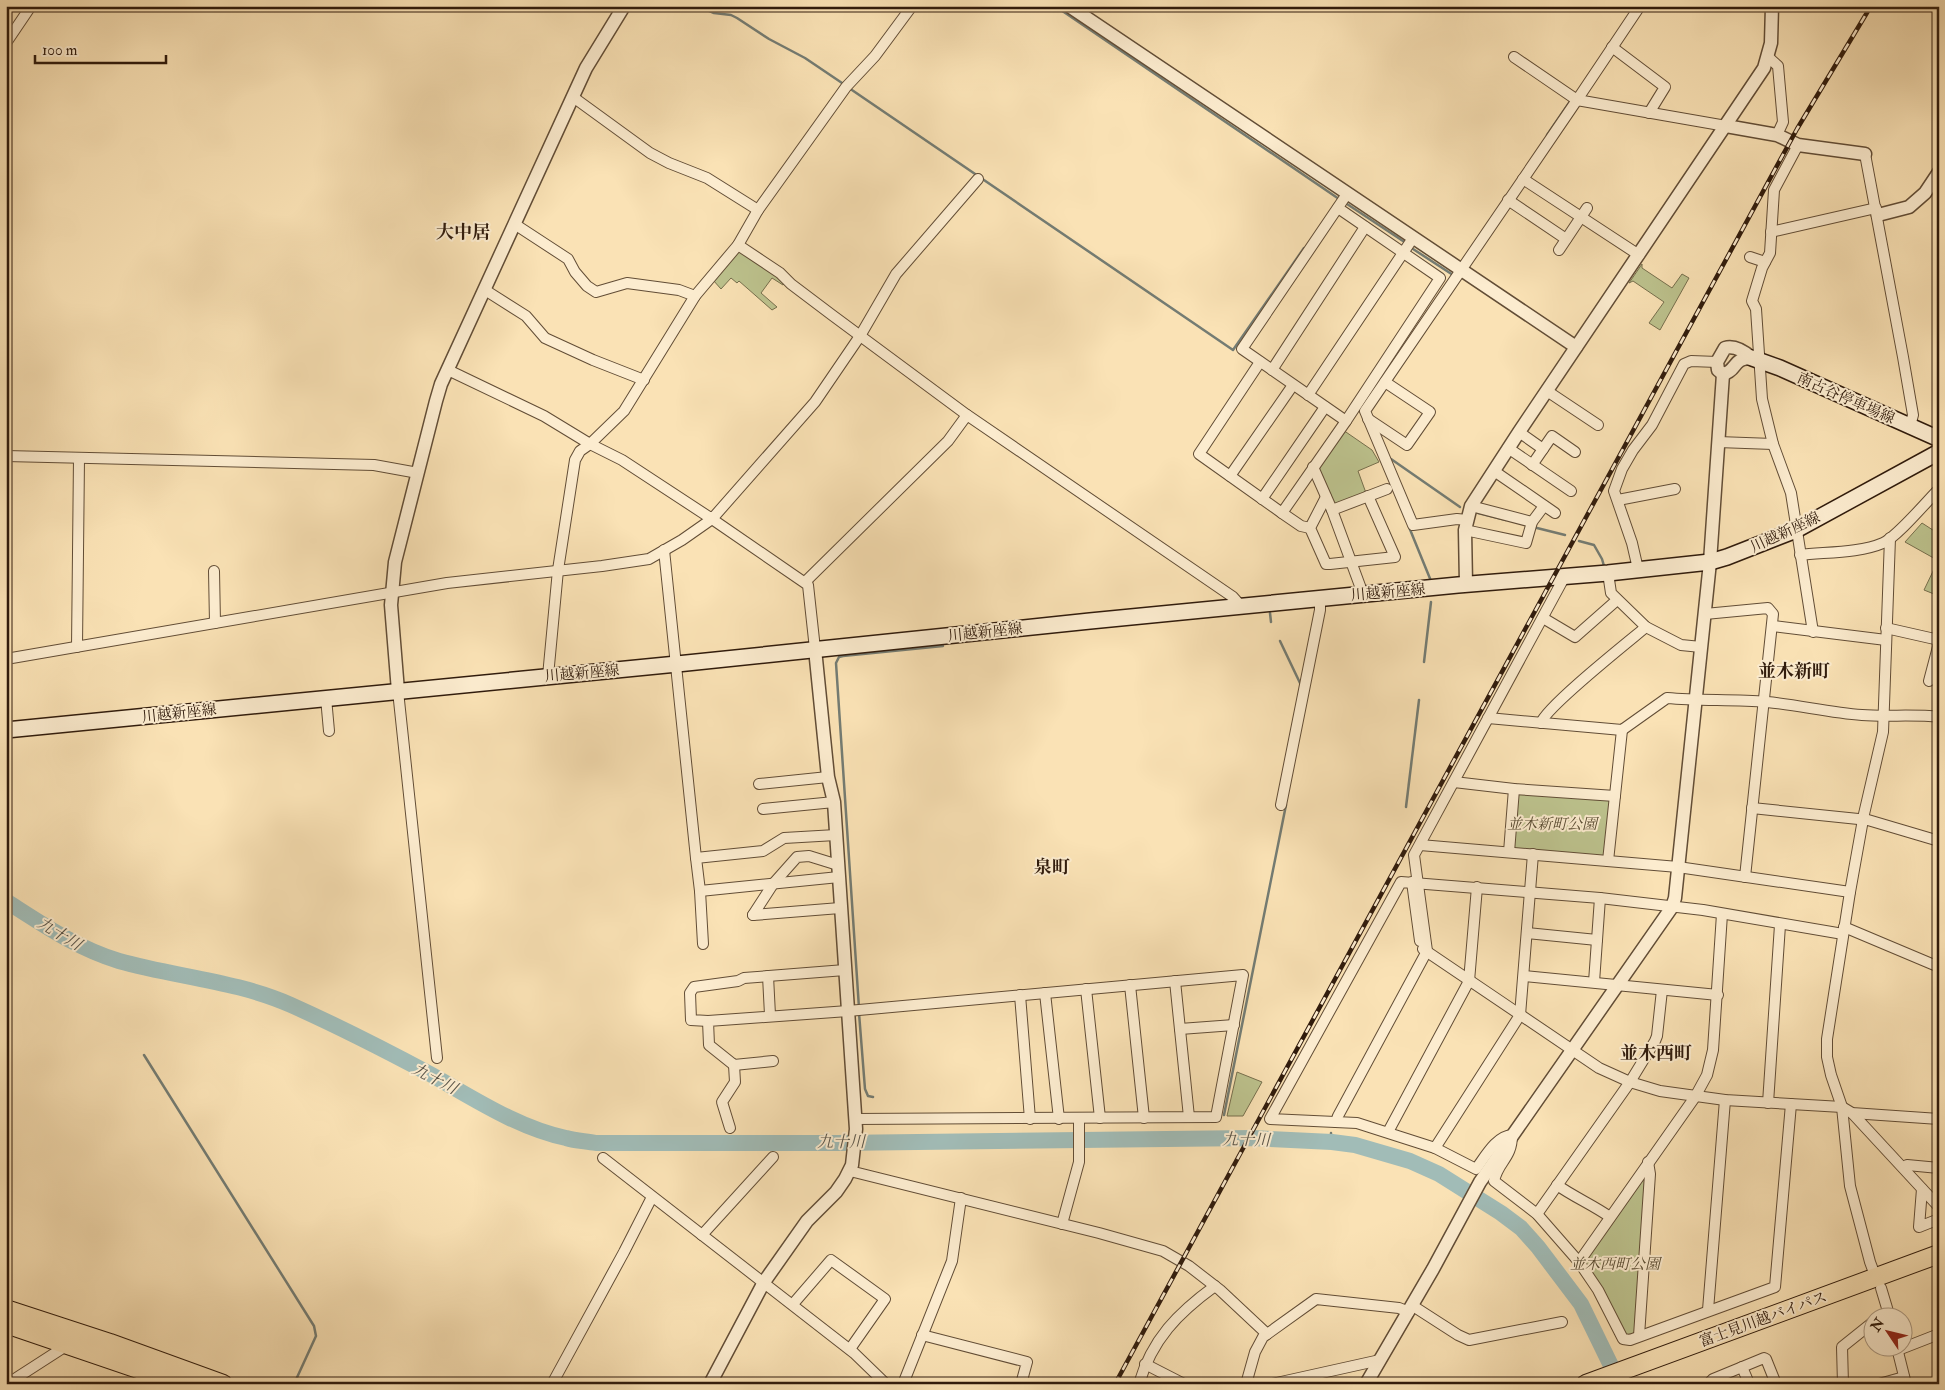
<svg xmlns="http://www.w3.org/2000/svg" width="1945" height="1390" font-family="'IM FELL Double Pica','Noto Serif JP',serif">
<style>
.green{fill:#bdc38e;stroke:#766f4d}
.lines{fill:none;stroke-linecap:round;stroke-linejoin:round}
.stream{stroke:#747c73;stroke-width:2.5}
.river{stroke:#a1bcb7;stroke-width:16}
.minor-casing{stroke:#624d36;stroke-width:12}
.tertiary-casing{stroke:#624d36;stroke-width:15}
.secondary-casing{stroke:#301b0c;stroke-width:18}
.trunk-casing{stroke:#301b0c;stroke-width:20}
.minor{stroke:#fceccf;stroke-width:10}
.tertiary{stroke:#fceccf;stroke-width:12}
.secondary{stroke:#fceccf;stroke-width:15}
.trunk{stroke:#fae2b5;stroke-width:18}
.rail-casing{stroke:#301b0c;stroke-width:4.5}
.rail{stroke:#fceccf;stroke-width:2.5;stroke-dasharray:8;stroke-linecap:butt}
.labels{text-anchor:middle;stroke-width:4;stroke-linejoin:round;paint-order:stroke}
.street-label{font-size:15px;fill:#301b0c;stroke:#fceccf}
.park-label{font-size:15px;font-style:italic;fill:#5a4d33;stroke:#fceccf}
.water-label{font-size:16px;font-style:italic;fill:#585348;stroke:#fceccf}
.quarter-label{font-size:18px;font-weight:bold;fill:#301b0c;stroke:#fceccf}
</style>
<rect width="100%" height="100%" fill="#fae2b5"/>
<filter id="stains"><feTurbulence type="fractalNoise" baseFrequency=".004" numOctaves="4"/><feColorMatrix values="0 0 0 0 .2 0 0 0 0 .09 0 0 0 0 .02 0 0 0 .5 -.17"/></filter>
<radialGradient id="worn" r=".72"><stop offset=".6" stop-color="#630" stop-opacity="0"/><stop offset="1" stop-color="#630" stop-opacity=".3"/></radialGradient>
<g class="green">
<polygon points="738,251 786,282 783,285 772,278 761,293 777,307 772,310 739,281 737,283 731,278 721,289 713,280"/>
<polygon points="1642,264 1642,268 1672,288 1682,274 1689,278 1660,330 1649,323 1664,302 1633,281 1629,283"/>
<polygon points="1343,430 1372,450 1379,462 1358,471 1366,493 1337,505 1333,504 1318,469"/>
<polygon points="1922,523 1939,534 1939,561 1905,542"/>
<polygon points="1936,565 1939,566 1939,596 1924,590"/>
<polygon points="1520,793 1608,800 1611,803 1606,854 1602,856 1516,849 1513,847 1518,795"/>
<polygon points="1237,1072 1262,1082 1243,1116 1227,1116"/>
<polygon points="1643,1180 1648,1182 1635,1332 1629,1336 1625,1335 1585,1262"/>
</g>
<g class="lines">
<g class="stream">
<polyline points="698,6 714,13 731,15 737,18 769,39 805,58 845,85"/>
<polyline points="1055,6 1339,199"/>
<polyline points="849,88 1233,350 1304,248"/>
<polyline points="1547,135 1571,100"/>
<polyline points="1344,202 1406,243"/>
<polyline points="1410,247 1453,275"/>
<polyline points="1391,459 1460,507"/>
<polyline points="1478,513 1506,520"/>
<polyline points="1409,527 1431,581"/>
<polyline points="1533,527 1565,535"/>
<polyline points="1579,541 1594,545 1602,559 1604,566"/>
<polyline points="1270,613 1271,622"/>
<polyline points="1280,641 1300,683"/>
<polyline points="1424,662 1431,602"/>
<polyline points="1406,807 1419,700"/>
<polyline points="859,1008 836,663 839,657 843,656 943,646"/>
<polyline points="859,1013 865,1089 868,1096 873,1097"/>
<polyline points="144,1055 314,1326 316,1336 294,1384"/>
<polyline points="1224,1115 1286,805"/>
<polyline points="1331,1142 1331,1133"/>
</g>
<path class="river" d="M6 901C42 924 78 949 119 961 176 977 237 981 291 1005 338 1026 385 1050 430 1074 473 1098 518 1128 566 1138 576 1141 586 1141 596 1143H837L1252 1138 1332 1142 1355 1145 1410 1161 1439 1174 1501 1213 1521 1228 1538 1247 1581 1304 1620 1384"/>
<defs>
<g id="minor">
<polyline points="6,43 31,6"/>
<polyline points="1612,47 1665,87 1649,113"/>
<polyline points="1514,57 1577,100 1640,6"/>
<polyline points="1768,57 1778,66 1783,122 1777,135"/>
<polyline points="573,97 650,153 669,163 707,178 758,210"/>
<polyline points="1798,145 1774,190 1770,253 1762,268 1752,301 1756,309 1762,399 1773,444 1791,493 1813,632"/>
<polyline points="1865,154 1903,357 1913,415 1910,426"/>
<polyline points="1523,179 1639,255"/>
<polyline points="1508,200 1566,239"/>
<polyline points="1939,216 1939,217"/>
<polyline points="516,225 568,259 575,272 587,286 596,292 627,283 679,290 695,296"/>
<polyline points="1771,232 1876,208"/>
<polyline points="738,245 780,273 791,284 832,315 967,415"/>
<polyline points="1559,250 1587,208"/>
<polyline points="1750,257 1765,262"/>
<polyline points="485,290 526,316 545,338 593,360 644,380"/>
<polyline points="1260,362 1199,454 1282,513 1346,421 1440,278 1338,208"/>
<polyline points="448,370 544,416 590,444 622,460 712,519 815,402 860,336 896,274 978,179"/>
<polyline points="1272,370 1365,227"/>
<polyline points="1547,391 1598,425"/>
<polyline points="1308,395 1413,238"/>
<polyline points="1368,419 1407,445 1430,412 1385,382"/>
<polyline points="1346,421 1242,349 1347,194"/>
<polyline points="1519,432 1543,449"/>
<polyline points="1718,442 1773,444"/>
<polyline points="1508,448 1571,491"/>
<polyline points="6,456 374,465 418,473"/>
<polyline points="1532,465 1552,436 1575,452"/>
<polyline points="1313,467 1332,510 1363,594"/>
<polyline points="1494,471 1555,513"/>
<polyline points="1230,476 1293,385"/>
<polyline points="1326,497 1310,528 1326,564 1330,564 1395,557 1368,496"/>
<polyline points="1262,499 1325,407"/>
<polyline points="1618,500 1675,489"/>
<polyline points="1471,506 1532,522"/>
<polyline points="1332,510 1387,489"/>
<polyline points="1282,513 1301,526 1310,528"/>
<polyline points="1467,520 1457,519 1413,525 1365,411 1577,100 1726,126"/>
<polyline points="1465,530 1526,543 1532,522 1544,506"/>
<polyline points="664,550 696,858"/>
<path d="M1800 555C1825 552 1860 553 1883 543 1897 537 1927 501 1939 489"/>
<polyline points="1638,569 1632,543 1614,491 1622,469 1633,450 1652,425 1684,364 1691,361 1717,362"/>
<polyline points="214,571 215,623"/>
<polyline points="1608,573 1611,593 1646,627 1681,645 1701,647"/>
<polyline points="805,582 948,441 967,415 1233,597 1241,606"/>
<polyline points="1705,614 1768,608 1773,614 1745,877"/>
<polyline points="1543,618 1575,637 1617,600"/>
<polyline points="1773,626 1886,640"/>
<polyline points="1886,628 1939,640"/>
<polyline points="77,647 79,458"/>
<polyline points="6,659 447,583 602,566 649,559 682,540 712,519 808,585 815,649"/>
<polyline points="548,676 558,570 575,460 580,451 590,444 624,411 695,296 738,245 758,210 846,87 875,56 912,6"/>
<polyline points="1929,681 1939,643"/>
<polyline points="398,691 437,1058"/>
<polyline points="326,698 329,731"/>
<path d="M1488 718 1622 730 1667 698C1700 701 1734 699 1767 702 1799 705 1830 713 1862 715 1887 717 1914 714 1939 717"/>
<path d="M1541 723C1546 707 1628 642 1646 627"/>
<polyline points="1454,782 1514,789 1615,796"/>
<polyline points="759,784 828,777"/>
<polyline points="1281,805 1320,610 1320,598"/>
<polyline points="1752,808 1868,820 1939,841"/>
<polyline points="763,809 834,802"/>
<polyline points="1420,845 1678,867 1850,892"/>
<polyline points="1509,852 1514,789"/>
<polyline points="1608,861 1622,730"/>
<polyline points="1412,882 1420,941"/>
<polyline points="700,891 839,877"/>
<polyline points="753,915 773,884 797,857 809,856 838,865"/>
<polyline points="753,915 840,908"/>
<polyline points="1844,927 1939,967"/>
<polyline points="1527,933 1597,940"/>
<polyline points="703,944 700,891 696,858 763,851 784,838 836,835"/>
<polyline points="1423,949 1599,1068 1630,1082 1660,1091 1725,1100 1842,1107 1852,1113 1939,1119"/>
<polyline points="768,976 770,1015"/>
<polyline points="1524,976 1718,995"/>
<polyline points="1175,981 1189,1117"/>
<polyline points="1594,982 1600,898"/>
<polyline points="1130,985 1144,1118"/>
<polyline points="1086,989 1100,1118"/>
<polyline points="1045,993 1059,1119"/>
<polyline points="1020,995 1030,1119"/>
<polyline points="708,1021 691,1020 690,993 694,987 738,981 744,978 845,970"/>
<polyline points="1180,1029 1234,1025"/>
<polyline points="773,1061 734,1065 709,1045 708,1021 848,1011 1243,975 1216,1117 855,1119"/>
<polyline points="1768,1103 1780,925"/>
<path d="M1791 1104 1775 1287 1630 1340 1623 1339 1598 1290 1579 1262 1537 1214 1494 1181C1498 1161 1512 1159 1512 1135 1496 1136 1485 1157 1476 1169L1435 1148 1357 1123 1270 1119 1401 882 1600 898 1703 910 1843 934"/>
<polyline points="1852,1113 1939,1207"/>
<polyline points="1336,1122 1338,1116 1427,951 1414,855 1565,576"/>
<polyline points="730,1128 722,1102 735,1082 734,1065"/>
<polyline points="1388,1132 1469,981 1477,887"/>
<polyline points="1435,1148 1520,1015 1533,854"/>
<polyline points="603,1158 854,1353 886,1384"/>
<polyline points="1903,1167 1907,1165 1939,1168"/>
<polyline points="850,1171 1099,1233 1163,1251 1189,1266 1220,1290 1267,1334"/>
<path d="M1557 1185C1574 1197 1593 1205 1610 1217"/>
<polyline points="1922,1189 1919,1227 1939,1219"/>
<polyline points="1537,1214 1630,1082 1655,1041 1657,1036 1662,990"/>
<polyline points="1062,1224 1079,1162 1079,1118"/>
<polyline points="702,1235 773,1157"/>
<polyline points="1579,1262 1695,1097 1707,1075 1713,1050 1722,914"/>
<polyline points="1876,1278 1870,1262 1850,1186 1842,1107 1831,1075 1827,1057 1827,1039 1850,892 1864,814 1883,732 1890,538"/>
<polyline points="1881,1288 1890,1318"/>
<polyline points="793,1304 831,1260 885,1299 850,1349"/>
<polyline points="1413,1306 1458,1335 1469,1340 1562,1322"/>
<polyline points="1708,1310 1725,1100"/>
<polyline points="922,1335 1027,1362 1021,1384"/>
<polyline points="1639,1336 1650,1174 1648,1162"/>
<polyline points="1897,1348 1906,1384"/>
<polyline points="1898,1350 1939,1334"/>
<polyline points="1145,1364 1184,1384"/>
<polyline points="1742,1367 1748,1381"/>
<polyline points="7,1384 69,1344"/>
<polyline points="552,1384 624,1252 652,1197"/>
<polyline points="903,1384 952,1261 961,1198"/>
<path d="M1139 1384C1152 1339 1178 1313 1215 1286"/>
<polyline points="1246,1384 1255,1352 1263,1337 1316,1299 1399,1308 1409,1312"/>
<polyline points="1272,1384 1380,1360"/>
<polyline points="1708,1384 1713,1379 1764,1358 1766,1359 1776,1384"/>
<polyline points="1843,1384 1842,1347 1872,1323"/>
<polyline points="1879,1384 1904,1377"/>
</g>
<g id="tertiary">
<polyline points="1069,6 1576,347"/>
<polyline points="1726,126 1777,135 1798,145 1865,154"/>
<polyline points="1878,215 1909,207 1925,193 1939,172"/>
<path d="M1723 374 1718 370 1717 362 1725 348C1734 345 1745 352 1752 358"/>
<path d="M1723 374C1738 371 1731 358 1752 358"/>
<polyline points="1466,584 1465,530 1471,506 1519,432 1764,68 1771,43 1772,6"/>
<polyline points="398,691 391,605 395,562 436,401 441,384 586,68 624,6"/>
<polyline points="710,1384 764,1282 807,1221 836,1192 845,1179 852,1165 856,1129 834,802 828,777 815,649"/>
<polyline points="1366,1384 1433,1269 1480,1182 1672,907 1675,898 1710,562 1723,374"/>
</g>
<g id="secondary">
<polyline points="1752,358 1780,368 1939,439"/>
<polyline points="6,730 677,664 1090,621 1458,585 1608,573 1710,562 1727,557 1796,530 1939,452"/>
</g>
<g id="trunk">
<polyline points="6,1309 110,1343 223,1384"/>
<polyline points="6,1324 182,1384"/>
<polyline points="1586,1384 1939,1254"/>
</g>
</defs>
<use href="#minor" class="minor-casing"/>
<use href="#tertiary" class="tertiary-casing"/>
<use href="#secondary" class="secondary-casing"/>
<use href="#trunk" class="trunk-casing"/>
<use href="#minor" class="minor"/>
<use href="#tertiary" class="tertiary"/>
<use href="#secondary" class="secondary"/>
<use href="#trunk" class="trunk"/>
<defs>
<polyline id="rail" points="1115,1384 1797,129 1871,6"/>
</defs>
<use href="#rail" class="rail-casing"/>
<use href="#rail" class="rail"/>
</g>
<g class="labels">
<g class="street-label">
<text transform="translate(1846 398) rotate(24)" y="5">南古谷停車場線</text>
<text transform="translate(1785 532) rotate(-25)" y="5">川越新座線</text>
<text transform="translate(1388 592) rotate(-5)" y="5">川越新座線</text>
<text transform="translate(985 632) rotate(-6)" y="5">川越新座線</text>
<text transform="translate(582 673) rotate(-5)" y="5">川越新座線</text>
<text transform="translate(179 713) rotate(-6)" y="5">川越新座線</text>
<text transform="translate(1763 1319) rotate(-20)" y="5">富士見川越バイパス</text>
</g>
<g class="park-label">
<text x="1552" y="829">並木新町公園</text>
<text x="1615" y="1269">並木西町公園</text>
</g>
<g class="water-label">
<text transform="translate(60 933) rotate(31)" y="6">九十川</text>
<text transform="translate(435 1078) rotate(27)" y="6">九十川</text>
<text transform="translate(1246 1139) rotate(1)" y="6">九十川</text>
<text x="841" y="1147">九十川</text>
</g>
<g class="quarter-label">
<text x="463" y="238">大中居</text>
<text x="1794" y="677">並木新町</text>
<text x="1052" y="873">泉町</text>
<text x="1656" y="1059">並木西町</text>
</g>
</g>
<rect width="1945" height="1390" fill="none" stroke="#fae2b5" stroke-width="25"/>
<rect x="8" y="8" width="1930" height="1375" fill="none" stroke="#301b0c" stroke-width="2.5"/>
<rect x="12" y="12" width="1920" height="1365" fill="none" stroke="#301b0c"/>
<g transform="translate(1888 1332) rotate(305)"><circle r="24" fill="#fceccf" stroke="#aa9881"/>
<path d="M0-4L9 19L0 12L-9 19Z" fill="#8f2418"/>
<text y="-8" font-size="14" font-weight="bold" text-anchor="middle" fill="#301b0c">N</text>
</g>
<path d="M35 55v8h131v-8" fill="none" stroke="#301b0c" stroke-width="2.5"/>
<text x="42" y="55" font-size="15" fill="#301b0c" stroke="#fceccf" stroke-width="4" paint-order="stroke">100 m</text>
<rect width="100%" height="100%" filter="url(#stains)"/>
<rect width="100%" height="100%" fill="url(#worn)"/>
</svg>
